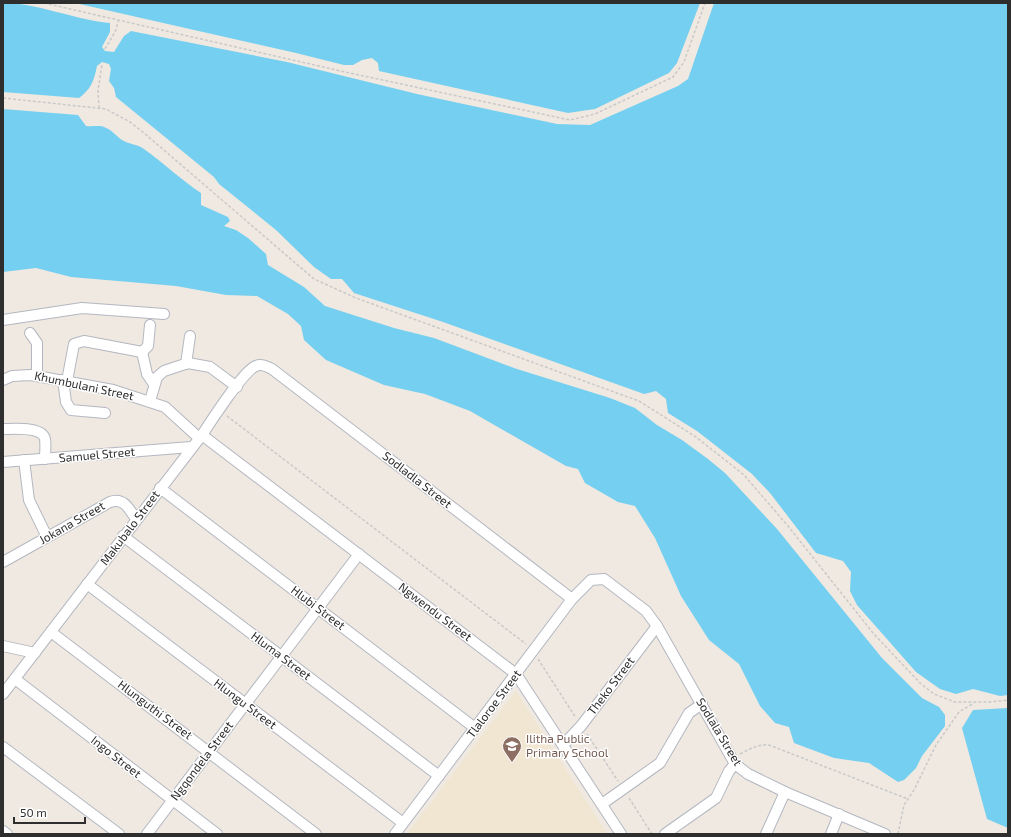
<svg xmlns="http://www.w3.org/2000/svg" width="1011" height="837" font-family="'Exo 2',sans-serif">
<style>
.education{fill:#f0e6d1}
.water{fill:#75cff0}
.lines{fill:none;stroke-linecap:round;stroke-linejoin:round}
.minor-casing{stroke:#b4b7c1;stroke-width:12}
.path{stroke:#c9c9c9;stroke-width:1.5;stroke-dasharray:3 2;stroke-linecap:butt}
.minor{stroke:#fff;stroke-width:10}
.labels{text-anchor:middle;stroke-width:3;stroke-linejoin:round;paint-order:stroke}
.street-label{font-size:12px;fill:#2e2e2e;stroke:#fff}
.education-label{font-size:12px;fill:#785e54;stroke:#fff;text-anchor:start}
</style>
<rect width="100%" height="100%" fill="#efe9e1"/>
<polygon class="education" points="516,691 607,834 407,834"/>
<g class="water">
<path d="M3 3C39 3 74 20 110 23V32L102 47 105 51 114 52 124 36 131 31 287 62 417 94 557 124 590 125 678 86 688 79 714 3H1008V695L1000 696 973 689 956 694 940 689 916 672 857 605 850 591 851 572 843 561 816 553 770 493 752 474 697 431 668 413 666 399 656 391 644 394 443 322 354 293 342 279H331L314 267 276 230 219 184 214 177 116 97 114 88 109 81 111 69 109 64 102 62 97 66C94 81 91 89 79 98L3 92Z"/>
<polygon points="75,3 700,3 677,63 669,73 595,109 568,113 379,71 378,63 372,58 362,60 353,65 344,65 296,53"/>
<path d="M3 109 78 115 86 126C92 127 100 125 104 127 112 130 115 135 122 140 128 144 137 144 144 149 164 163 181 180 201 193V205L228 217 230 221 224 226 236 230 248 238 266 254 268 265 304 287 325 306 394 328 434 338 517 369 610 398 635 408 657 425 682 440 708 459 725 473 777 529 882 658 922 698 939 707 945 715V726L922 756 916 768 904 780 898 782 869 763 834 758 794 743 789 727 775 723 760 706 739 664 709 640 681 596 655 538 635 506 618 502 585 483 578 469 566 466 470 411 425 394 384 385 326 360 304 340 301 326 288 314 257 296 226 295 176 286 71 277 36 268 3 272Z"/>
<polygon points="1008,708 1008,828 987,819 962,728 973,710"/>
</g>
<g class="lines">
<defs>
<g id="minor">
<polyline points="3,320 82,308 164,314"/>
<polyline points="30,333 37,343 37,376"/>
<polyline points="142,352 148,346 150,325"/>
<polyline points="186,364 190,336"/>
<polyline points="3,380 12,376 31,375 113,390 165,407 199,438"/>
<polyline points="63,380 66,402 71,410 105,413"/>
<polyline points="67,381 74,344 84,341 142,352 147,374 153,383"/>
<polyline points="150,401 157,377 164,371 188,363 210,367 237,387"/>
<path d="M3 429C13 429 42 426 45 439 46 445 45 453 45 459"/>
<polyline points="202,435 516,674 621,834"/>
<polyline points="24,460 29,500 47,537"/>
<polyline points="3,462 191,447"/>
<polyline points="160,488 475,728"/>
<polyline points="123,536 439,776"/>
<path d="M3 562 110 502C124 497 129 509 136 519"/>
<polyline points="87,584 403,823"/>
<polyline points="51,632 316,834"/>
<polyline points="3,646 35,653"/>
<polyline points="15,679 217,834"/>
<path d="M3 694 202 435C211 421 242 374 254 367 260 363 266 366 272 369L572 599"/>
<polyline points="563,745 581,726 657,626"/>
<polyline points="3,747 119,834"/>
<polyline points="602,804 660,763 689,713 702,704"/>
<polyline points="3,831 7,834"/>
<polyline points="147,834 359,554"/>
<polyline points="395,834 572,599 591,580 604,579 646,611 657,626 735,764 748,774 785,792 885,834"/>
<polyline points="665,834 716,798 729,771 735,764"/>
<polyline points="766,834 785,792"/>
<polyline points="831,834 839,814"/>
</g>
</defs>
<use href="#minor" class="minor-casing"/>
<g class="path">
<polyline points="44,3 345,72 570,120 595,114 673,77 684,62 705,3"/>
<polyline points="105,49 116,30 118,21"/>
<polyline points="3,98 106,109 130,122 144,133 314,279 356,298 639,401 696,437 744,475 788,526 873,633 921,684 934,694 955,702 989,702 1008,700"/>
<polyline points="99,108 98,90 102,65"/>
<polyline points="227,416 526,644"/>
<polyline points="538,659 576,718"/>
<polyline points="587,734 618,781"/>
<path d="M740 754C750 749 758 744 769 745L908 799"/>
<polyline points="629,798 652,834"/>
<polyline points="898,834 904,805 914,790 936,745 959,712 974,703"/>
</g>
<use href="#minor" class="minor"/>
</g>
<defs>
<symbol id="school-pin" viewBox="-11 -11 22 30"><path d="M0 17L-7.5 6A9.5 9.5 0 1 1 7.5 6Z" fill="#8d6e63" stroke="#fff"/><path d="M0-5L7-2L0 1L-7-2ZM-4 1L0 2.5L4 1V4Q0 6-4 4Z" fill="#fff"/></symbol>
</defs>
<g fill-rule="evenodd">
<use href="#school-pin" x="501" y="735" width="22" height="30"/>
</g>
<g class="labels">
<g class="street-label">
<text transform="translate(84 386) rotate(12)" y="4">Khumbulani Street</text>
<text transform="translate(97 455) rotate(-5)" y="4">Samuel Street</text>
<text transform="translate(417 480) rotate(38)" y="4">Sodladla Street</text>
<text transform="translate(72 523) rotate(-30)" y="4">Jokana Street</text>
<text transform="translate(130 528) rotate(-53)" y="4">Makubalo Street</text>
<text transform="translate(318 608) rotate(37)" y="4">Hlubi Street</text>
<text transform="translate(435 612) rotate(37)" y="4">Ngwendu Street</text>
<text transform="translate(281 656) rotate(37)" y="4">Hluma Street</text>
<text transform="translate(611 686) rotate(-53)" y="4">Theko Street</text>
<text transform="translate(245 704) rotate(37)" y="4">Hlungu Street</text>
<text transform="translate(494 704) rotate(-53)" y="4">Tlaloroe Street</text>
<text transform="translate(155 710) rotate(37)" y="4">Hlunguthi Street</text>
<text transform="translate(719 732) rotate(59)" y="4">Sodlala Street</text>
<text transform="translate(116 757) rotate(38)" y="4">Ingo Street</text>
<text transform="translate(202 761) rotate(-53)" y="4">Ngqondela Street</text>
</g>
<g class="education-label">
<text x="526" y="743">Ilitha Public<tspan x="526" dy="14">Primary School</tspan></text>
</g>
</g>
<rect width="1011" height="837" fill="none" stroke="#2e2e2e" stroke-width="8"/>
<path d="M14 817v6h71v-6" fill="none" stroke="#2e2e2e" stroke-width="2"/>
<text x="20" y="817" font-size="12" fill="#2e2e2e" stroke="#ffffff" stroke-width="3" paint-order="stroke">50 m</text>
</svg>
